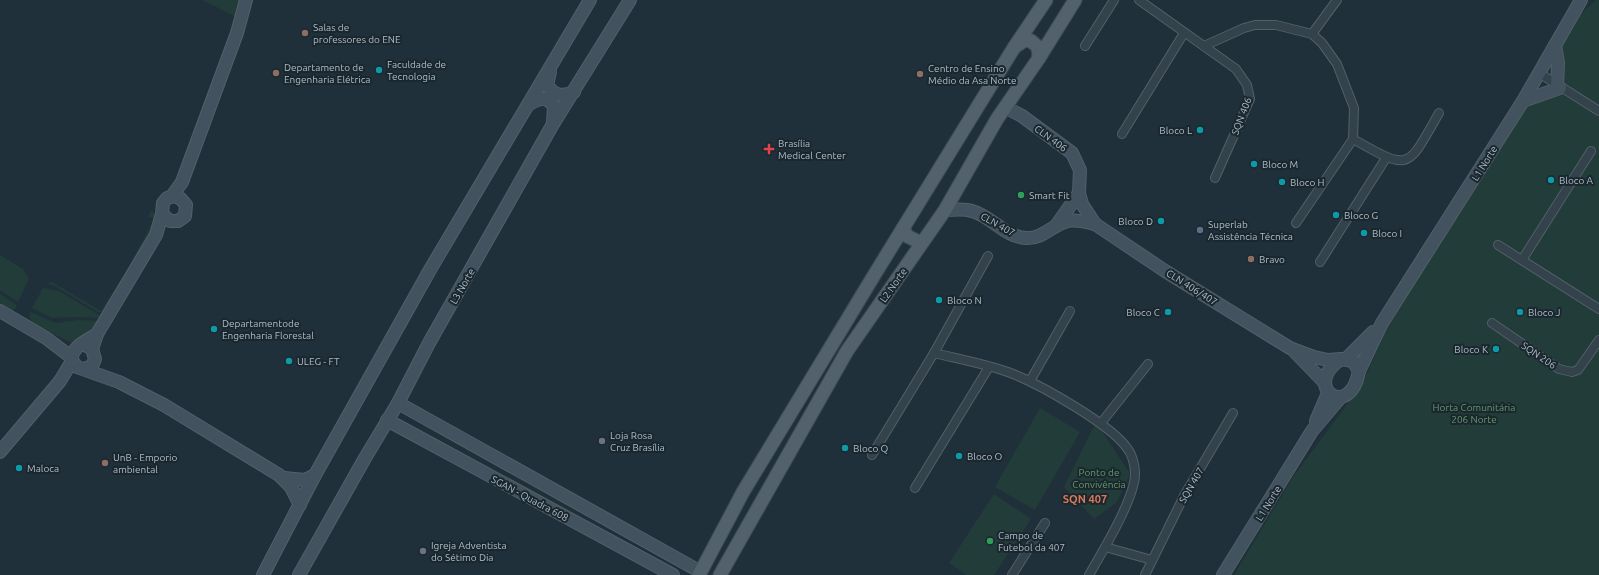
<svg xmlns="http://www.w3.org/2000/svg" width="1599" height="575" font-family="Ubuntu,sans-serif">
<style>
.green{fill:#223c3a}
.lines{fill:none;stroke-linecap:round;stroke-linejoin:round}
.street-casing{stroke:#526068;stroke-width:10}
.secondary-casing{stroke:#526068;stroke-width:14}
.primary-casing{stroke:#3d4b54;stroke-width:15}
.street{stroke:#34424b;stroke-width:8}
.secondary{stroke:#42525e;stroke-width:12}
.primary{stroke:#52616b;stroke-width:13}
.education-dot{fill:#8d6e63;stroke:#1a272f;stroke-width:1.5}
.culture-dot{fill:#0f9aa8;stroke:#1a272f;stroke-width:1.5}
.health-dot{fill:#e0444e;stroke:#1a272f;stroke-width:1.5}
.leisure-dot{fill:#2e9e5b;stroke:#1a272f;stroke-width:1.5}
.service-dot{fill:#5c6f8a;stroke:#1a272f;stroke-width:1.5}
.worship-dot{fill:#6b7280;stroke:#1a272f;stroke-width:1.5}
.labels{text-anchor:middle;stroke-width:4;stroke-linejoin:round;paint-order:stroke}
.poi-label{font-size:10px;fill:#afbdc7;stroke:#1a272f;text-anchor:start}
.street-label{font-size:10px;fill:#afbdc7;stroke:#1a272f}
.park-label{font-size:10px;fill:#659967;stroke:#1a272f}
.neighbourhood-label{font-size:11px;font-weight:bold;fill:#d87858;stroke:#1a272f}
</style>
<rect width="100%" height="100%" fill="#20303a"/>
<g class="green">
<polygon points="203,0 242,0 238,18"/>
<polygon points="1596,0 1599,0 1599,575 1234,575 1293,477 1345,407 1367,373 1393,316 1526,103 1556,91 1560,46 1580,15"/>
<polygon points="151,211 153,211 157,222 105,312 98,312 55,286 47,284 52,282 101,311 128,268 155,218 148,217"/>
<polygon points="0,255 23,269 29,278 18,302 0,290"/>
<polygon points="43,288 59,291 104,318 77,317 52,318 32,308"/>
<polygon points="0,294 17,305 15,309 12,310 0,303"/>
<polygon points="31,312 55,323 78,320 102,321 91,336 71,343 32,322 29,316"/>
<polygon points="1040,408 1080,432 1035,510 995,487"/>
<polygon points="1096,422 1130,474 1117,502 1094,519 1064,487"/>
<polygon points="994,494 1031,519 994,575 966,575 949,563"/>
</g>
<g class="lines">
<defs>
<g id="street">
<polyline points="1139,0 1236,69 1247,85 1250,99 1215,178"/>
<polyline points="1312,34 1337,0"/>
<polyline points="1085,46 1114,0"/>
<polyline points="1204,46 1244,28 1255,25 1276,25 1312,34 1322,43 1337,64 1354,108 1353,139 1296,223"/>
<polyline points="1539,73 1599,111"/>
<polyline points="1122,134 1184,33"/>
<path d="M1353 139C1411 172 1407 169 1439 113"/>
<polyline points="1498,245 1599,309"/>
<polyline points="1522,260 1591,151"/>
<polyline points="1320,262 1386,158"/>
<polyline points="1492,323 1559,369 1572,372 1578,370 1599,340"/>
<path d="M934 353C958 359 991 365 1013 374 1041 385 1110 424 1127 448 1132 454 1135 465 1135 473 1136 497 1101 554 1089 575"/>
<polyline points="1030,381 1070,311"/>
<polyline points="1101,423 1148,364"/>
<polyline points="872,455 934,353 988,256"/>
<polyline points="915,488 989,367"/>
<polyline points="1105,547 1152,560"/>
<polyline points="1012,575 1045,523"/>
<polyline points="1145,575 1185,494 1233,413"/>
</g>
<g id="secondary">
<polyline points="1555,45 1558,63 1557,86"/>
<path d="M550 72 547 85C555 96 562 97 574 92"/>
<polyline points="1523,101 1560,88"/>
<path d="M528 105C538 99 546 94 554 107L553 123"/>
<polyline points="1005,107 1022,116 1072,153 1080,170 1079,193 1082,204 1095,224 1165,271 1290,348 1314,357 1328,360 1341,359"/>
<polyline points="172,196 182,182 237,33 246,0"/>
<path d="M945 210C954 210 963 208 972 211 991 216 1005 237 1026 238 1043 239 1052 225 1068 221 1077 219 1086 222 1095 224"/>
<polyline points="1056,226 1079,193"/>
<polyline points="0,311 46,338 71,357"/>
<path d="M97 334C87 341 70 347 72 361L77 367 119 382 164 405 279 475 291 487 300 505"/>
<polyline points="92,349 97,334 156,235 162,214 163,203 167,198 175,196 181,199 186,205 185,216 178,221 170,221 162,214"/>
<polyline points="1294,351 1324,382"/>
<path d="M1341 359 1353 361 1359 371C1350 422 1300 387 1341 359Z"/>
<polyline points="1346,359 1373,332"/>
<polyline points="84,369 92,366 95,359 92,349 85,345"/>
<polyline points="1359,371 1382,323 1523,101 1581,0"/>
<polyline points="398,403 701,572"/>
<polyline points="387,420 673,575"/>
<polyline points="1316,421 1328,393"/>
<polyline points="0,452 60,381 72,361"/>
<polyline points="284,478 305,480 315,475"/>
<polyline points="263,575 315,475 431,268 590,0"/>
<polyline points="299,575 365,458 398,403 429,343 553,124 630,0"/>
<polyline points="1223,575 1312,431 1340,398"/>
</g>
<g id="primary">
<polyline points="1016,46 1025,40 1031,41 1038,47 1039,58"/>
<polyline points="903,228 907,236 919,242 924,240"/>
<polyline points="699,575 743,492 873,277 1015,46 1046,0"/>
<polyline points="720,575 847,351 945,210 997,119 1039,58 1075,0"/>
</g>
</defs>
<use href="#street" class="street-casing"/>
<use href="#secondary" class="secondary-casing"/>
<use href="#primary" class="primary-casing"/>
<use href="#street" class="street"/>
<use href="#secondary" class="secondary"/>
<use href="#primary" class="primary"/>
</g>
<g class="education-dot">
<circle cx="305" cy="33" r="4"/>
<circle cx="276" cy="73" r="4"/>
<circle cx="920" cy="74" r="4"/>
<circle cx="1251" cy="259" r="4"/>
<circle cx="105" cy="463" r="4"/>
</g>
<g class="culture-dot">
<circle cx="379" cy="70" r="4"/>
<circle cx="1200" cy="130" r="4"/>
<circle cx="1254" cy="164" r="4"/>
<circle cx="1551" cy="180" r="4"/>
<circle cx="1282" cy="182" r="4"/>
<circle cx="1336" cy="215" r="4"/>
<circle cx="1161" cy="221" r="4"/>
<circle cx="1364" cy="233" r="4"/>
<circle cx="939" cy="300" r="4"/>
<circle cx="1168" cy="312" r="4"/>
<circle cx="1520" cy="312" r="4"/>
<circle cx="214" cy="329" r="4"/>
<circle cx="1496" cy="349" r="4"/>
<circle cx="289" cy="361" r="4"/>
<circle cx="845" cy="448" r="4"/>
<circle cx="959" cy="456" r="4"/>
<circle cx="19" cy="468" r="4"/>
</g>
<path class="health-dot" d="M767 143h4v4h4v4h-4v4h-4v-4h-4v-4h4z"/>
<g class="leisure-dot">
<circle cx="1021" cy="195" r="4"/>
<circle cx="990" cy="541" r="4"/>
</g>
<circle class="service-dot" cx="1200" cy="230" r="4"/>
<g class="worship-dot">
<circle cx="602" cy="441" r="4"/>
<circle cx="423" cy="551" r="4"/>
</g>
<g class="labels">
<g class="poi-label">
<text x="313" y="31">Salas de<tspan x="313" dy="12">professores do ENE</tspan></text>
<text x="387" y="68">Faculdade de<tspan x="387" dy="12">Tecnologia</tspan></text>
<text x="284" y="71">Departamento de<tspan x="284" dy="12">Engenharia Elétrica</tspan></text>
<text x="928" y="72">Centro de Ensino<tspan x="928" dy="12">Médio da Asa Norte</tspan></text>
<text x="1192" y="134" text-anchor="end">Bloco L</text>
<text x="778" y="147">Brasília<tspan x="778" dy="12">Medical Center</tspan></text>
<text x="1262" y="168">Bloco M</text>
<text x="1559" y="184">Bloco A</text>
<text x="1290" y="186">Bloco H</text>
<text x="1029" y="199">Smart Fit</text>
<text x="1344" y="219">Bloco G</text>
<text x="1153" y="225" text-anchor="end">Bloco D</text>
<text x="1208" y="228">Superlab<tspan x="1208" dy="12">Assistência Técnica</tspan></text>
<text x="1372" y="237">Bloco I</text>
<text x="1259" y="263">Bravo</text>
<text x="947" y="304">Bloco N</text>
<text x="1160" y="316" text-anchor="end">Bloco C</text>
<text x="1528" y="316">Bloco J</text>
<text x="222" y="327">Departamentode<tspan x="222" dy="12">Engenharia Florestal</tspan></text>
<text x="1488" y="353" text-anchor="end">Bloco K</text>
<text x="297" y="365">ULEG - FT</text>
<text x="610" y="439">Loja Rosa<tspan x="610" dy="12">Cruz Brasília</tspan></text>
<text x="853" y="452">Bloco Q</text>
<text x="967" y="460">Bloco O</text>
<text x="113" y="461">UnB - Emporio<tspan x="113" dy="12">ambiental</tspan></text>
<text x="27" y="472">Maloca</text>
<text x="998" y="539">Campo de<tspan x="998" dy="12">Futebol da 407</tspan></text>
<text x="431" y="549">Igreja Adventista<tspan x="431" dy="12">do Sétimo Dia</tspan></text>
</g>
<g class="street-label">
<text transform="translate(1241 116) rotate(-69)" y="4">SQN 406</text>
<text transform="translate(1051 138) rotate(36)" y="4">CLN 406</text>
<text transform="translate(1484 163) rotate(-58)" y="4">L1 Norte</text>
<text transform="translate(998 224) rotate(29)" y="4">CLN 407</text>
<text transform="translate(893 285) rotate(-55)" y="4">L2 Norte</text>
<text transform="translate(462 286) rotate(-60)" y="4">L3 Norte</text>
<text transform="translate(1192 287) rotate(32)" y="4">CLN 406/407</text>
<text transform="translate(1539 355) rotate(34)" y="4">SQN 206</text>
<text transform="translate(1191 485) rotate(-60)" y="4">SQN 407</text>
<text transform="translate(530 498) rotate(28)" y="4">SGAN - Quadra 608</text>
<text transform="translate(1268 503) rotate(-58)" y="4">L1 Norte</text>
</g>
<g class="park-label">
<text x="1474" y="411">Horta Comunitária<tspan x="1474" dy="12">206 Norte</tspan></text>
<text x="1099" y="476">Ponto de<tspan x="1099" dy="12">Convivência</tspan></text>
</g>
<g class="neighbourhood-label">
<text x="1085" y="503">SQN 407</text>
</g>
</g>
</svg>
